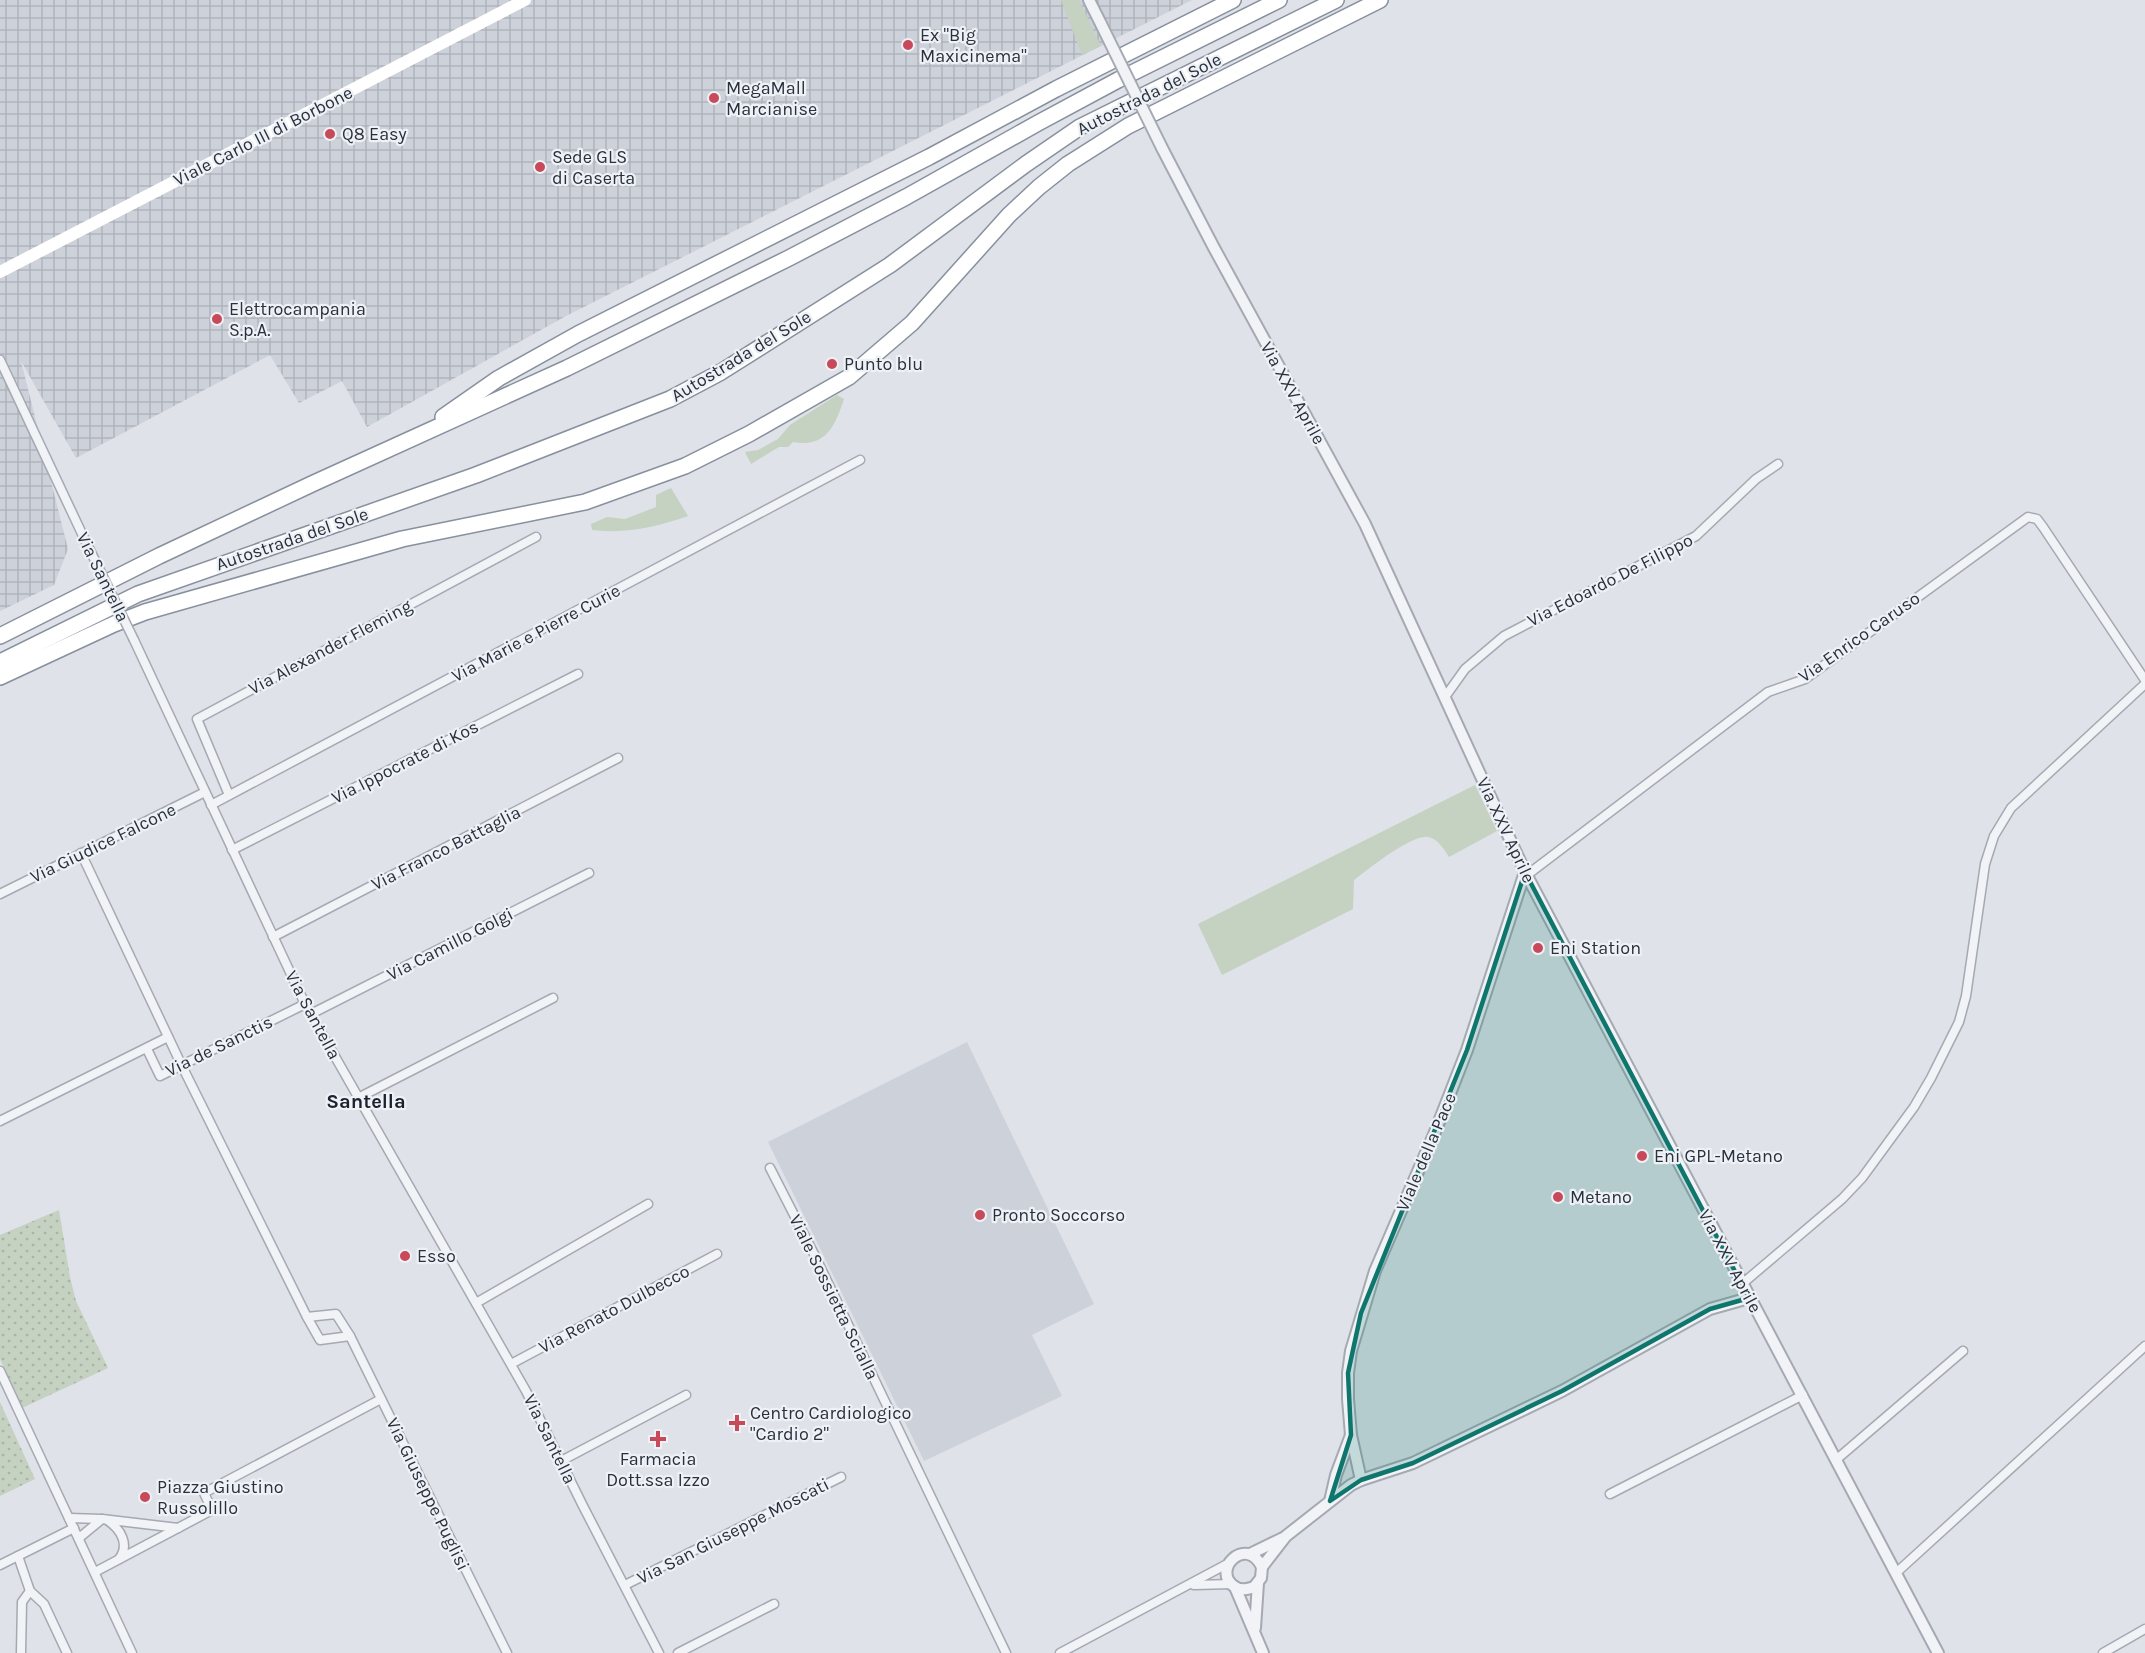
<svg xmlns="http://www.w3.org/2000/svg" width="2145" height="1653" font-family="Karla,sans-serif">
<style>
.built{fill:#cdd1da}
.industrial{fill:url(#industrial-grid)}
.grass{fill:#c5d1c1}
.park{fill:url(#park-dots)}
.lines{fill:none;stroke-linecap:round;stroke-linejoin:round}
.minor-casing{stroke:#a5a9b2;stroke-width:11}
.tertiary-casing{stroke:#a5a9b2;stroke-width:14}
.motorway-casing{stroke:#87909e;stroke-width:18}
.minor{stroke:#f2f3f6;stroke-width:8}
.tertiary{stroke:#f2f3f6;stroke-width:10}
.secondary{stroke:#fff;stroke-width:12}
.motorway{stroke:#fff;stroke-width:15}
.minor-bridge-casing{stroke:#a5a9b2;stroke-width:11;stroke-linecap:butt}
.tertiary-bridge-casing{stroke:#a5a9b2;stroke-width:14;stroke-linecap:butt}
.minor-bridge{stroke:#f2f3f6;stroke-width:8}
.tertiary-bridge{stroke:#f2f3f6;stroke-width:10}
.marked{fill:#0f766e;fill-opacity:0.2;stroke:#0f766e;stroke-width:4.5;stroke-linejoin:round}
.poi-dot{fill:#c8495a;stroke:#eef1f5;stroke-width:2}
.labels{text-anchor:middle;stroke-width:4.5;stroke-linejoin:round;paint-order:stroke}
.poi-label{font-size:18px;fill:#29303e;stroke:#eef1f5;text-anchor:start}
.street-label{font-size:18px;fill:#29303e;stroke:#eef1f5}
.neighbourhood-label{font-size:20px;font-weight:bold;fill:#1b212f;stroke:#eef1f5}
</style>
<defs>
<pattern id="industrial-grid" width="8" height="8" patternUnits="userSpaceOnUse" patternTransform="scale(1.5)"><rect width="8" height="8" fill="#cdd1da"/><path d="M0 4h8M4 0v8" fill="none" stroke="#b0b4bc"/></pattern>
<pattern id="park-dots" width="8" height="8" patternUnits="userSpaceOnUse" patternTransform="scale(1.5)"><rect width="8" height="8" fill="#c5d1c1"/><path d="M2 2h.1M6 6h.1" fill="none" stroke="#a9b4a7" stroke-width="1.8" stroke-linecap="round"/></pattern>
</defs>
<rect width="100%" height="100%" fill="#dfe2e8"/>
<polygon class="built" points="967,1042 1094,1304 1032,1335 1062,1396 924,1461 768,1142"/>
<polygon class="industrial" points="0,0 1192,0 566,316 367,427 342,381 299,403 270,355 76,458 21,361 68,549 54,585 0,611"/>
<g class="grass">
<polygon points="1061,0 1079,0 1101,46 1082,55"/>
<path d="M837 395 844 399C835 426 826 448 793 442L788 447H779L751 464 745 452 758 450 778 439 790 425Z"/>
<path d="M671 488 688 516C656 527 626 534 592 530L591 524 607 517 625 519 656 507V495Z"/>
<path d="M1475 785 1497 831 1449 857C1444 849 1438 839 1428 837 1413 833 1367 870 1354 880L1353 909 1222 975 1198 924Z"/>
</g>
<g class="park">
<polygon points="59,1210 70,1277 76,1301 108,1368 22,1408 0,1359 0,1235"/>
<polygon points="0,1402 35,1479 0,1496"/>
</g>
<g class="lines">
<defs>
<g id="minor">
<polyline points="0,360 84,538"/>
<polyline points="134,640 305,1004 526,1391 583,1506 659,1653"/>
<polyline points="1445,697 1465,669 1504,636 1696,536 1756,479 1778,464"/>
<polyline points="229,795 197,719 536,537"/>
<polyline points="211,805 860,460"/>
<polyline points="232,850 578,674"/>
<polyline points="81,853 182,1066 307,1317"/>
<polyline points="1527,875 1768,692 1805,679 2028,517 2037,519 2043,527 2145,680"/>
<polyline points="0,894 205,792"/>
<polyline points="273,937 618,758"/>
<polyline points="311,1014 589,873"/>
<polyline points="147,1049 160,1076 305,1004"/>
<polyline points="358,1098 553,998"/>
<polyline points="0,1121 168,1037"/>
<polyline points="770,1168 814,1254 1006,1653"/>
<polyline points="1742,1284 1842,1199 1862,1178 1914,1107 1931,1078 1959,1022 1966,996 1985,864 1994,836 2011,808 2145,684"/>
<polyline points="476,1303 648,1204"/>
<polygon points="336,1314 350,1336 320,1340 307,1317"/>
<polyline points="350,1336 507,1653"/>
<polyline points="511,1364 717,1254"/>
<polyline points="0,1371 132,1653"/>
<polyline points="1837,1459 1963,1351"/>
<polyline points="561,1461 686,1395"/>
<polyline points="1610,1494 1803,1395"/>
<polyline points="69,1518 102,1519"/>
<path d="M107 1520C121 1529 130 1545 119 1559"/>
<polyline points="79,1538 102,1519 178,1528"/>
<polyline points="18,1556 30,1591 44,1604 67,1653"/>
<polyline points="0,1565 74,1528"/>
<polyline points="95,1572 212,1510 204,1493 381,1399"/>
<polyline points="1896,1573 2145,1346"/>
<polyline points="625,1585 841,1477"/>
<polyline points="1194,1585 1232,1584"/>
<polyline points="21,1653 22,1602 30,1591"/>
<polyline points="678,1653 774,1604"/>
<polyline points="1060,1653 1229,1563"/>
<polyline points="2103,1653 2145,1629"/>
</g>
<g id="tertiary">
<polyline points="1089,0 1101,24"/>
<polyline points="1162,148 1213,246 1365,524 1525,872 1938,1653"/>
<polyline points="1361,1480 1351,1435 1348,1399 1348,1373 1351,1351 1375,1271 1435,1132 1467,1050 1525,872"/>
<polyline points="1330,1501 1336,1475 1351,1435"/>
<polyline points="1250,1554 1283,1538"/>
<path d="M1262 1567C1246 1534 1210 1571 1235 1587 1242 1591 1248 1589 1254 1587L1261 1578 1262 1567 1286 1536 1351 1485 1361 1480 1413 1463 1562 1391 1710 1309 1749 1298"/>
<polyline points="1235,1587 1263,1653"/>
<polyline points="1255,1628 1258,1583"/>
</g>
<g id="motorway">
<polyline points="443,417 499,378 578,334 929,157 1056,89 1233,0"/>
<polyline points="0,636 159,556 314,483 567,368 789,258 906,197 1038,123 1118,80 1279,0"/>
<polyline points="0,662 138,594 476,475 670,399 721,372 890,265 1026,164 1080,127 1336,0"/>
<polyline points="0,677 114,624 145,612 402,539 585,502 685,466 749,434 849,377 912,323 1009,215 1039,187 1068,164 1128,126 1380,0"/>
</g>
</defs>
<use href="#minor" class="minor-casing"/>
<use href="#tertiary" class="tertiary-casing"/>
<use href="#motorway" class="motorway-casing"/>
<use href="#minor" class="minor"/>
<use href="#tertiary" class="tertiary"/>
<polyline class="secondary" points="0,272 525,0"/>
<use href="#motorway" class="motorway"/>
<defs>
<polyline id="minor-bridge" points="84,538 134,640"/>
<polyline id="tertiary-bridge" points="1101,24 1162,148"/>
</defs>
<use href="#minor-bridge" class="minor-bridge-casing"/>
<use href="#tertiary-bridge" class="tertiary-bridge-casing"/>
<use href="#minor-bridge" class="minor-bridge"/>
<use href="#tertiary-bridge" class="tertiary-bridge"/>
</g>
<path class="marked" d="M1525 872 1749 1298 1710 1309 1562 1391 1413 1463 1361 1480 1330 1501 1351 1435 1348 1373 1361 1313 1467 1050Z"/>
<g class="poi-dot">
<circle cx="908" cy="45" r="6"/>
<circle cx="714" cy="98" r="6"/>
<circle cx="330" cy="134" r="6"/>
<circle cx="540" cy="167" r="6"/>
<circle cx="217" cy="319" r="6"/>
<circle cx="832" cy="364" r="6"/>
<circle cx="1538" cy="948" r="6"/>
<circle cx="1642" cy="1156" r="6"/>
<circle cx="1558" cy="1197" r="6"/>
<circle cx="980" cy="1215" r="6"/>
<circle cx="405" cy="1256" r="6"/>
<path d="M734 1414h6v6h6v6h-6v6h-6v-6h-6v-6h6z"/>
<path d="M655 1430h6v6h6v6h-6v6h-6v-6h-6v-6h6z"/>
<circle cx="145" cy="1497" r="6"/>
</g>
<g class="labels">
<g class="poi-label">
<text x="920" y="41">Ex "Big<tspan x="920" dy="21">Maxicinema"</tspan></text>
<text x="726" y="94">MegaMall<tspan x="726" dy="21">Marcianise</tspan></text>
<text x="342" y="140">Q8 Easy</text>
<text x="552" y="163">Sede GLS<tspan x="552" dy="21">di Caserta</tspan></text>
<text x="229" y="315">Elettrocampania<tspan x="229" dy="21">S.p.A.</tspan></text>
<text x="844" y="370">Punto blu</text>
<text x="1550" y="954">Eni Station</text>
<text x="1654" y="1162">Eni GPL-Metano</text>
<text x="1570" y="1203">Metano</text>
<text x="992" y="1221">Pronto Soccorso</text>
<text x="417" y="1262">Esso</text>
<text x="750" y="1419">Centro Cardiologico<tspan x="750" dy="21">"Cardio 2"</tspan></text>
<text x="658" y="1465" text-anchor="middle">Farmacia<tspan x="658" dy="21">Dott.ssa Izzo</tspan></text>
<text x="157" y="1493">Piazza Giustino<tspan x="157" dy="21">Russolillo</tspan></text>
</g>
<g class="street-label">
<text transform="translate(1149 94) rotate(-27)" y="6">Autostrada del Sole</text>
<text transform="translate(263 136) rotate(-27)" y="6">Viale Carlo III di Borbone</text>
<text transform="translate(741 356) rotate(-31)" y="6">Autostrada del Sole</text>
<text transform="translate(1293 393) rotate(61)" y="6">Via XXV Aprile</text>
<text transform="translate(292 539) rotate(-19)" y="6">Autostrada del Sole</text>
<text transform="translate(103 577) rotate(64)" y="6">Via Santella</text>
<text transform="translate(1610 580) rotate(-27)" y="6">Via Edoardo De Filippo</text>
<text transform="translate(536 633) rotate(-28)" y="6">Via Marie e Pierre Curie</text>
<text transform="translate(1859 637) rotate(-35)" y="6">Via Enrico Caruso</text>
<text transform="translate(330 647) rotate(-28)" y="6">Via Alexander Fleming</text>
<text transform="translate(405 762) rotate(-27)" y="6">Via Ippocrate di Kos</text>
<text transform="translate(1506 830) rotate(65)" y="6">Via XXV Aprile</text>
<text transform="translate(103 843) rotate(-26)" y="6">Via Giudice Falcone</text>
<text transform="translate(446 848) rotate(-27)" y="6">Via Franco Battaglia</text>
<text transform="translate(450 944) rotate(-27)" y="6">Via Camillo Golgi</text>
<text transform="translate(313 1015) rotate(62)" y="6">Via Santella</text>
<text transform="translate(219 1046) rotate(-26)" y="6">Via de Sanctis</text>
<text transform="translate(1426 1152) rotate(-67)" y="6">Viale della Pace</text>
<text transform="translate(1730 1261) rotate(62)" y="6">Via XXV Aprile</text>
<text transform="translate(834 1297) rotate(64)" y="6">Viale Sossietta Scialla</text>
<text transform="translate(614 1309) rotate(-28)" y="6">Via Renato Dulbecco</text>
<text transform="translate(550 1439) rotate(64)" y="6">Via Santella</text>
<text transform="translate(428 1494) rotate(64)" y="6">Via Giuseppe Puglisi</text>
<text transform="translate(733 1531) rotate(-27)" y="6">Via San Giuseppe Moscati</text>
</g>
<g class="neighbourhood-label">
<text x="366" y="1108">Santella</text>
</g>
</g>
</svg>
